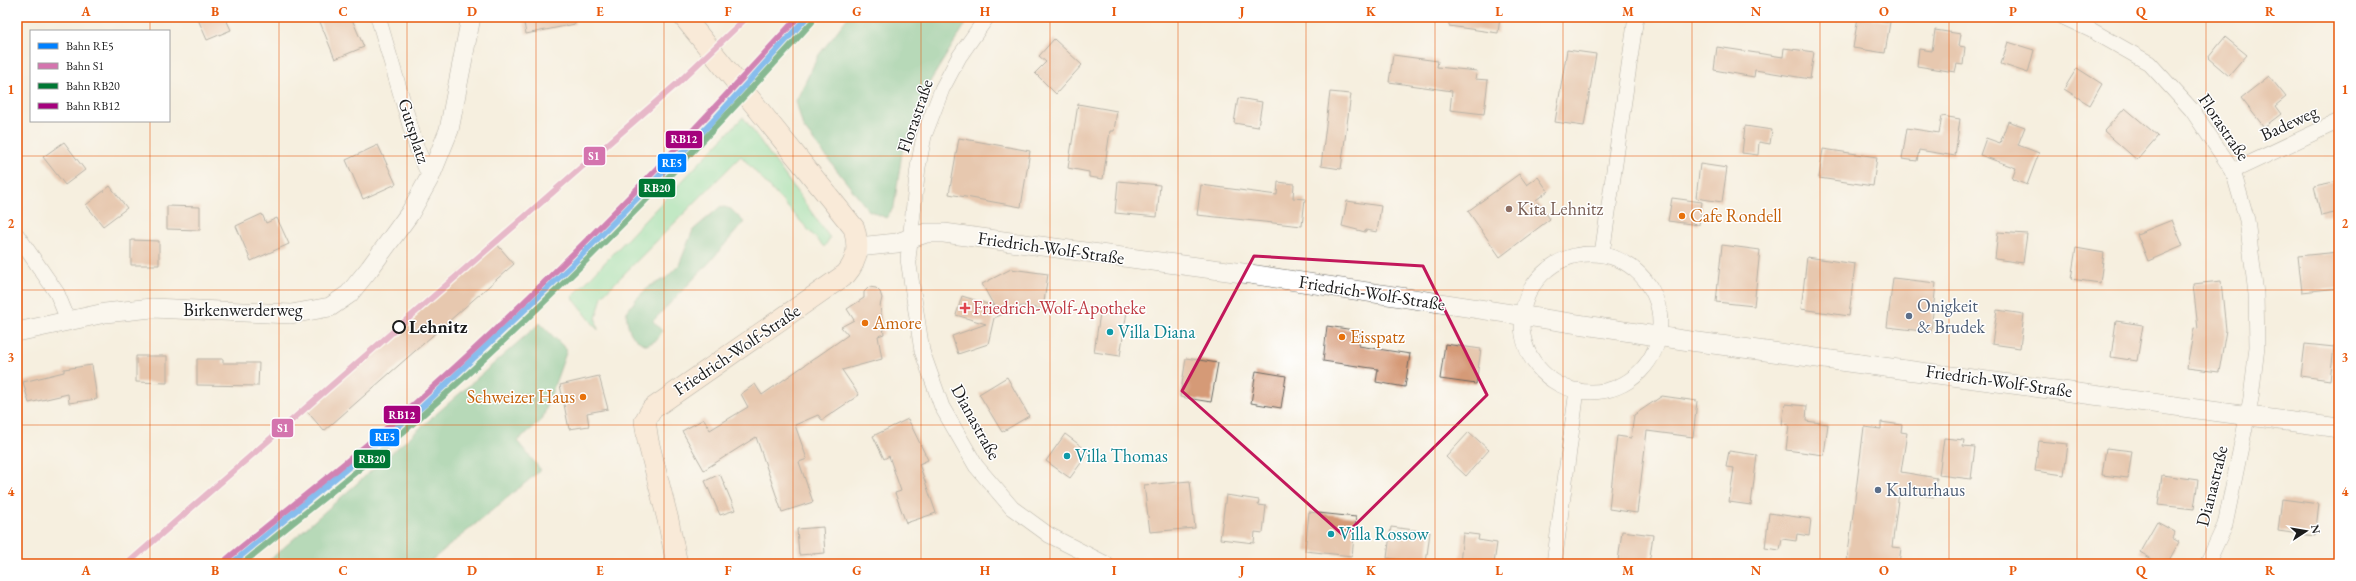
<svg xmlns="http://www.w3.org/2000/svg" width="2356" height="581" font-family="'EB Garamond',serif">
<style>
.green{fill:#84dfa5;stroke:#507e60}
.forest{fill:#6bbe8a;stroke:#446d53}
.building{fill:#d59a77}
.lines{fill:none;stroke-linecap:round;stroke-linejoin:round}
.minor-casing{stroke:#686660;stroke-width:16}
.tertiary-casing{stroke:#686660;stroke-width:20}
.secondary-casing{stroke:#686660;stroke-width:22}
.minor{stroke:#fff;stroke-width:15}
.tertiary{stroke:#fff;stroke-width:19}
.secondary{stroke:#fde4d0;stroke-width:21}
.rail-1-casing{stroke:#fff;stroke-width:9}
.rail-2-casing{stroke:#fff;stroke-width:9}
.rail-3-casing{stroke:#fff;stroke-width:9}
.rail-4-casing{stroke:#fff;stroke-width:9}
.rail-1{stroke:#0080ff;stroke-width:6}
.rail-2{stroke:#d474ae;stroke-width:6}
.rail-3{stroke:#007734;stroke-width:6}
.rail-4{stroke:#a5027d;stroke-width:6}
.marked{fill:none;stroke:#c2185b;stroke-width:3;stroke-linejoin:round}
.grid{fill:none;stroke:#e8590c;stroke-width:1;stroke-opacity:0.55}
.education-dot{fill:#8d6e63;stroke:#fff;stroke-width:1.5}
.food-dot{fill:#e8710a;stroke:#fff;stroke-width:1.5}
.health-dot{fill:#e0444e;stroke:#fff;stroke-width:1.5}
.service-dot{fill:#5c6f8a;stroke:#fff;stroke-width:1.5}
.stop-dot{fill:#fff;stroke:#1c1c1c;stroke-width:2}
.culture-dot{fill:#0f9aa8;stroke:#fff;stroke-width:1.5}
.labels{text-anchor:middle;stroke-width:3;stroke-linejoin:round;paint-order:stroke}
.street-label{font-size:18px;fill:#1c1c1c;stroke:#fff}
.education-label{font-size:18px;fill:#785e54;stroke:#fff;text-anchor:start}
.food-label{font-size:18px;fill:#c56008;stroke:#fff;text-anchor:start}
.service-label{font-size:18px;fill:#4e5e75;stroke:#fff;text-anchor:start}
.health-label{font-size:18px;fill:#be3a42;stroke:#fff;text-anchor:start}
.stop-label{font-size:18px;font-weight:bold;fill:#1c1c1c;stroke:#fff;text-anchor:start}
.culture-label{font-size:18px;fill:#0d838f;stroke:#fff;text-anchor:start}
.line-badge{stroke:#fff;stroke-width:1.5}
.badge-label{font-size:11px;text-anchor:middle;font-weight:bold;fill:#fff}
.neatline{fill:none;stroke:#e8590c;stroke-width:1.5}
.grid-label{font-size:13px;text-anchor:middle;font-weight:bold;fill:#e8590c}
</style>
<rect width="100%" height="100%" fill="#fff"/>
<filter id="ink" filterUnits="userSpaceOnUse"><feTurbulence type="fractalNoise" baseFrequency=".025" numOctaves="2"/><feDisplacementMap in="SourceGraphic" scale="8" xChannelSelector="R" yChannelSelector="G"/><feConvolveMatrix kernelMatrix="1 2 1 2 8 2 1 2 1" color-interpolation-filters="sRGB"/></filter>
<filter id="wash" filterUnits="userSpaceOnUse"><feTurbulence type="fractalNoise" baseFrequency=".012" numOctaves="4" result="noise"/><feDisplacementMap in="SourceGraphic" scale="16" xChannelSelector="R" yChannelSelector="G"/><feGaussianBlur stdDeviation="0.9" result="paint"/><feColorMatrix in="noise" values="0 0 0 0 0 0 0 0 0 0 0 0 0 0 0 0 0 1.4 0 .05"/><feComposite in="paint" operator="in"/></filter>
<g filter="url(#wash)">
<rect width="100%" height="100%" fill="#f6efdf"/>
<polygon class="green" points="743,117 830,238 824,247 741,156 602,296 596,319 598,330 572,297"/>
<g class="forest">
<polygon points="848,17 970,17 931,80 902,153 894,207 886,218 868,210 803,127 796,101 818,56"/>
<path d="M721 206 731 209 744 222 708 264 653 321 662 331 657 340 647 345C629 338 629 331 626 313L637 298 650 286 666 278 679 265 693 230Z"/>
<polygon points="540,323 567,350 542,420 517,441 541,470 427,564 265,564"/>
</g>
<g id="blocks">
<g class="building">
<polygon points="197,17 225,17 231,30 207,40"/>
<polygon points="318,17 351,17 364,47 335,59"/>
<polygon points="523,17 575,17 575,24 526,34"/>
<polygon points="1449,17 1500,17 1498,33 1449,26"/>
<polygon points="1858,17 1890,22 1885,53 1853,48"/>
<polygon points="1935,30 1961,34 1959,46 1965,47 1963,65 1957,64 1955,72 1917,66 1919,49 1932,51"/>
<polygon points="2225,37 2247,55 2229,76 2208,58"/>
<polygon points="1054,39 1082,65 1056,94 1035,73 1046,62 1039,56"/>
<polygon points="2008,42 2034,50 2028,73 2001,64"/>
<polygon points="1717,47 1783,57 1784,48 1814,52 1810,79 1755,70 1754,77 1714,70"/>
<polygon points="1567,50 1596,54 1584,126 1555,122"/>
<polygon points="1393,55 1438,61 1437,67 1477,71 1475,79 1488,80 1484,114 1450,110 1452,91 1389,82"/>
<polygon points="2077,68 2102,84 2090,105 2064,89"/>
<polygon points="2269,76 2286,97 2275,106 2281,114 2264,127 2241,98"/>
<polygon points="1330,92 1351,94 1341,169 1321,166"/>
<polygon points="1238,98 1262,102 1258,127 1234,123"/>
<polygon points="1078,104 1117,111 1114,131 1110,131 1103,179 1089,177 1089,172 1068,168"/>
<polygon points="2125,108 2158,136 2137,160 2104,131"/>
<polygon points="1942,116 1960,119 1955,156 1919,150 1917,161 1902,159 1907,128 1939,133"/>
<polygon points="2008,121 2025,127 2018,145 2039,153 2027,185 2012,179 2016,168 1980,155 1986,138 2000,143"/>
<polygon points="1745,126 1772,130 1770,144 1759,142 1758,155 1742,153"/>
<polygon points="959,138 1030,151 1021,207 949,194"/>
<polygon points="64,142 85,170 65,185 43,157"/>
<polygon points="378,145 396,184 363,199 346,160"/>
<polygon points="1823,149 1877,157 1873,186 1819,178"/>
<polygon points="1700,164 1727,168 1722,202 1696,198"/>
<polygon points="1519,174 1527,185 1538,177 1548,191 1536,200 1550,219 1500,257 1468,211"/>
<polygon points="1118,181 1160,185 1157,217 1115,213"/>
<polygon points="2339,181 2339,212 2321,216 2314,186"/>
<polygon points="1278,182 1294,184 1293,198 1305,199 1302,226 1197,215 1201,185 1277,195"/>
<polygon points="110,186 127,208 103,226 86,205"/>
<polygon points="1672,198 1702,202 1699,225 1668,221"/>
<polygon points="1347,201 1381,206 1377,232 1366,230 1365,232 1342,226"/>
<polygon points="167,206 200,207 200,230 167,229"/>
<polygon points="262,214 266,223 277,218 289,244 251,261 236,226"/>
<polygon points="2172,220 2183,246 2148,261 2137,234"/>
<polygon points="1998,232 2027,234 2023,263 1995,259"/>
<polygon points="131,240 159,241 159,265 131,265"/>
<polygon points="495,242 514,264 324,431 305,409"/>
<polygon points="1722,245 1760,250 1754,306 1716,302"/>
<polygon points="2076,248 2104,253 2100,283 2071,279"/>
<polygon points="2339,252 2339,288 2302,292 2298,256"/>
<polygon points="1807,257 1855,264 1849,316 1801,309"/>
<polygon points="1011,269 1048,274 1043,309 1022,306 994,318 988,344 958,354 952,336 986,324 956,315 962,296 994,306 982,284"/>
<polygon points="1893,278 1936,283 1931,332 1887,327"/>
<polygon points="2221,281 2226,330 2219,372 2187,368 2194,328 2198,329 2193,284"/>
<polygon points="869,287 876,288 880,292 882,298 880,306 884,334 878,336 882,359 842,370 859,395 822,420 818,415 795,425 807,459 799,462 813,502 782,512 756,437 704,470 682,431 704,419 710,430 748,407 741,394 755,384 762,395 848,335 841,327 854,320 847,309 864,298 864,292"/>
<polygon points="1101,307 1127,311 1120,356 1094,352"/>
<polygon points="1997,310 2024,314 2020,348 1992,344"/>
<polygon points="2116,321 2143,325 2137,361 2111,357"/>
<polygon points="1327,326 1361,331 1359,346 1410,354 1405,387 1376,382 1378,369 1323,361"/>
<polygon points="1445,344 1481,349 1476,384 1440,379"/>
<polygon points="2305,344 2334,347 2330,380 2301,376"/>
<polygon points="136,356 167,356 167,383 136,382"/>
<polygon points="1186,358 1218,363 1211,402 1180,397"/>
<polygon points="197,359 223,359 223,363 259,363 258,386 197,385"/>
<polygon points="92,365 97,399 69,403 68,394 29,403 23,382 64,372 64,369"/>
<polygon points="1256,371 1286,376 1281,408 1251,403"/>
<polygon points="599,376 608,409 587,413 589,426 569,429 560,385"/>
<polygon points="1007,377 1029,416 1002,432 979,394"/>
<polygon points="1662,396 1697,401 1693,437 1647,431 1637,513 1609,509 1617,436 1631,438 1634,415"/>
<polygon points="1785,404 1807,406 1806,421 1828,424 1824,455 1786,450 1789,425 1782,424"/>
<polygon points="908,419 928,460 919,464 936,513 906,523 895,493 901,491 889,456 884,459 873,436"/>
<polygon points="1881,422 1902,425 1901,432 1907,433 1901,472 1937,478 1934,497 1899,492 1892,547 1901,548 1899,564 1871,564 1847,561 1864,427 1881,429"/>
<polygon points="1469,432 1489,450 1466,476 1446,457"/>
<polygon points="1065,434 1089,452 1070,478 1046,461"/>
<polygon points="1944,438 1964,440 1963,446 1975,447 1971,479 1939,475"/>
<polygon points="2039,441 2068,444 2064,475 2035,471"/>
<polygon points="2106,448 2132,451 2128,478 2102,475"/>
<polygon points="1729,451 1757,455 1751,505 1729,502 1734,468 1726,467"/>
<polygon points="720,474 735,510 720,515 705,481"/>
<polygon points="2162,475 2198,480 2194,509 2158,505"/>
<polygon points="1190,481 1195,528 1150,532 1144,485"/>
<polygon points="1226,495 1259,500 1258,505 1266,506 1263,533 1255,532 1254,543 1220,539"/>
<polygon points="2282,499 2319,504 2315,536 2278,531"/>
<polygon points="1309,512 1356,517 1352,556 1305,551"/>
<polygon points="1769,513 1811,519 1809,536 1797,534 1796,541 1782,539 1780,550 1765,548"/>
<polygon points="2157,522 2175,532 2172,538 2179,542 2167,564 2160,564 2140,552"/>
<polygon points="823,527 825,553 799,555 797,529"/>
<polygon points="1391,527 1430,532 1426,563 1387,558"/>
<polygon points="1622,531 1653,535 1649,564 1618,561"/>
<polygon points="1463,533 1479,535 1478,540 1497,543 1494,564 1460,564"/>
</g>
</g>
</g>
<g filter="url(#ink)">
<use href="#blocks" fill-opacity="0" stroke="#686660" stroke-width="1"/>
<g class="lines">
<defs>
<g id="minor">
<polyline points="378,17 417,149 430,177"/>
<polyline points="987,17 959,57 942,89 924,136 918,167 908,259 922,351 942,407 976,466 1012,508 1049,535 1106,564"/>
<polyline points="2063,17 2091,30 2149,63 2192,110 2233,171 2247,220 2256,294 2257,347 2251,398 2225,525 2207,564"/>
<polyline points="2233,171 2339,121"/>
<polyline points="17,235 57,293 68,320"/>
<polyline points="1602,254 1636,17"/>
<circle cx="1591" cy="323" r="69"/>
<polyline points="1554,564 1577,390"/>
</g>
<g id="tertiary">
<polyline points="858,247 897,243 926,233 944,233 1250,274 1683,340 2339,428"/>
<polyline points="17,332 105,313 152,308 291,314 330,307 349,294 370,268 410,213 430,177 449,130 471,17"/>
</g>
<path id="secondary" d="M677 564 668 520 648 441 645 421 652 409 846 274C858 260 859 246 854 228L684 17"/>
</defs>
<use href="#minor" class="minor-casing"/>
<use href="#tertiary" class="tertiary-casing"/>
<use href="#secondary" class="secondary-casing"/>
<use href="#minor" class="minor"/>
<use href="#tertiary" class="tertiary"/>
<use href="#secondary" class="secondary"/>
<defs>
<polyline id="rail-1" points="231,564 423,406 571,266 713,121 807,17"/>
<polyline id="rail-2" points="127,564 679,82 747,17"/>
<path id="rail-3" d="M242 564C304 513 369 464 428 410 564 289 690 157 812 22"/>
<path id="rail-4" d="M227 559C291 506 358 455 419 400 553 280 677 150 798 17"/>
</defs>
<use href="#rail-1" class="rail-1-casing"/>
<use href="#rail-2" class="rail-2-casing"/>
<use href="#rail-3" class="rail-3-casing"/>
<use href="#rail-4" class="rail-4-casing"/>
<use href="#rail-1" class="rail-1"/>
<use href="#rail-2" class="rail-2"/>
<use href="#rail-3" class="rail-3"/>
<use href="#rail-4" class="rail-4"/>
</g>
</g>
<path d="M0 0H2356V581H0ZM1254 256 1423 266 1487 395 1344 536 1182 391Z" fill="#f6efdf" fill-opacity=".55" fill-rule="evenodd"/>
<path class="marked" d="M1254 256 1423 266 1487 395 1344 536 1182 391Z"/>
<path class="grid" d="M150 17V31M279 17V564M407 17V564M536 17V564M664 17V564M793 17V564M921 17V564M1050 17V564M1178 17V564M1306 17V564M1435 17V564M1563 17V564M1692 17V564M1820 17V564M1949 17V564M2077 17V564M2206 17V564M150 121V564M17 156H2339M17 290H2339M17 425H2339"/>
<circle class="education-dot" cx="1509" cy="209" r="4"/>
<g class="food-dot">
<circle cx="1682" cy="216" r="4"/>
<circle cx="865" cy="323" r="4"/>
<circle cx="1342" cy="337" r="4"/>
<circle cx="583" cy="397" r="4"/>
</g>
<path class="health-dot" d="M963 302h4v4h4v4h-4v4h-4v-4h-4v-4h4z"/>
<g class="service-dot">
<circle cx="1909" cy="316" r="4"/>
<circle cx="1878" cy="490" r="4"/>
</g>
<circle class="stop-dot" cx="399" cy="327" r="6"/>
<g class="culture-dot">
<circle cx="1110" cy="332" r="4"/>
<circle cx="1067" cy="456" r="4"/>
<circle cx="1331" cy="534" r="4"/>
</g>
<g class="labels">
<g class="street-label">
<text transform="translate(915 116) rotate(-71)" y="6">Florastraße</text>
<text transform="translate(2289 123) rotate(-25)" y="6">Badeweg</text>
<text transform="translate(2224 127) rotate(56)" y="6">Florastraße</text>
<text transform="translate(414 131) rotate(72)" y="6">Gutsplatz</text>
<text transform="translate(1051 248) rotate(8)" y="6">Friedrich-Wolf-Straße</text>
<text transform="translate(1372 293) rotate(9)" y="6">Friedrich-Wolf-Straße</text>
<text x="243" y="316">Birkenwerderweg</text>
<text transform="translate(737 350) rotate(-34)" y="6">Friedrich-Wolf-Straße</text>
<text transform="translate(1999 381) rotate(8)" y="6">Friedrich-Wolf-Straße</text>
<text transform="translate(976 422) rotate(61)" y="6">Dianastraße</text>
<text transform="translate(2212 486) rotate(-76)" y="6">Dianastraße</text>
</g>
<g class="education-label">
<text x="1517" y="215">Kita Lehnitz</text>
</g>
<g class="food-label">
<text x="1690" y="222">Cafe Rondell</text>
<text x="873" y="329">Amore</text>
<text x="1350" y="343">Eisspatz</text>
<text x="575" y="403" text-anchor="end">Schweizer Haus</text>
</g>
<g class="service-label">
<text x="1917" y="312">Onigkeit<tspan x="1917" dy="21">&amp; Brudek</tspan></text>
<text x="1886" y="496">Kulturhaus</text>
</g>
<g class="health-label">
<text x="973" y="314">Friedrich-Wolf-Apotheke</text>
</g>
<g class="stop-label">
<text x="409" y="333">Lehnitz</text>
</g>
<g class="culture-label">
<text x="1118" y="338">Villa Diana</text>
<text x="1075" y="462">Villa Thomas</text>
<text x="1339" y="540">Villa Rossow</text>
</g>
</g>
<g class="line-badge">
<rect x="665" y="130" width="38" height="19" rx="4" fill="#a5027d"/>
<rect x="583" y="146" width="23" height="20" rx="4" fill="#d474ae"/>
<rect x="657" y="153" width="30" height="20" rx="4" fill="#0080ff"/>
<rect x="638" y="178" width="38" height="20" rx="4" fill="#007734"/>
<rect x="383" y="405" width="38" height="19" rx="4" fill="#a5027d"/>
<rect x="271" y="418" width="23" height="20" rx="4" fill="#d474ae"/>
<rect x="369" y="428" width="31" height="19" rx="4" fill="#0080ff"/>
<rect x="353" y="449" width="38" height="20" rx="4" fill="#007734"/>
</g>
<g class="badge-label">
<text x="684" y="143">RB12</text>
<text x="594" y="160">S1</text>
<text x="672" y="167">RE5</text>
<text x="657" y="192">RB20</text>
<text x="402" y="419">RB12</text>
<text x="283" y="432">S1</text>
<text x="385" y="441">RE5</text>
<text x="372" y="463">RB20</text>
</g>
<rect width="2356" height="581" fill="none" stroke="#fff" stroke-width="44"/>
<rect x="30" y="30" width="140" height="92" fill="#ffffff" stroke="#a4a4a4"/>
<rect x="38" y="43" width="20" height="6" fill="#0080ff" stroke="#a4a4a4"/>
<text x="66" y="50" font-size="12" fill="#1c1c1c">Bahn RE5</text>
<rect x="38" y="63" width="20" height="6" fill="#d474ae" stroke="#a4a4a4"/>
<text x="66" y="70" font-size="12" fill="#1c1c1c">Bahn S1</text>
<rect x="38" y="83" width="20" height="6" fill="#007734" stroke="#a4a4a4"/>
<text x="66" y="90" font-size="12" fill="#1c1c1c">Bahn RB20</text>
<rect x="38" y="103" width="20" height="6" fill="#a5027d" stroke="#a4a4a4"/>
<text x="66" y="110" font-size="12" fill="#1c1c1c">Bahn RB12</text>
<g transform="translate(2306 531) rotate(78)" stroke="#ffffff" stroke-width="3" paint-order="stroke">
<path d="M0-3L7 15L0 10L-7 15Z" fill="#1c1c1c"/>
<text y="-6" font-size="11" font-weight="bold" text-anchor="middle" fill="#1c1c1c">N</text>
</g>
<rect x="22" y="22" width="2312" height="537" class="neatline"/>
<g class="grid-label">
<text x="86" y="16">A</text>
<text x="215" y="16">B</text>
<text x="343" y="16">C</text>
<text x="472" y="16">D</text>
<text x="600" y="16">E</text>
<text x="728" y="16">F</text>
<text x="857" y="16">G</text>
<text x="985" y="16">H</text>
<text x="1114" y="16">I</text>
<text x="1242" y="16">J</text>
<text x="1371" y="16">K</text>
<text x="1499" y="16">L</text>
<text x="1628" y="16">M</text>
<text x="1756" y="16">N</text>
<text x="1884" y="16">O</text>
<text x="2013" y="16">P</text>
<text x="2141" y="16">Q</text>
<text x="2270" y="16">R</text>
<text x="11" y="94">1</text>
<text x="2345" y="94">1</text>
<text x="11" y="228">2</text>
<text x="2345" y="228">2</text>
<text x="11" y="362">3</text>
<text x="2345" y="362">3</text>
<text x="11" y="496">4</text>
<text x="2345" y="496">4</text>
<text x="86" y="575">A</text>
<text x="215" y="575">B</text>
<text x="343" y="575">C</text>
<text x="472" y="575">D</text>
<text x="600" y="575">E</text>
<text x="728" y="575">F</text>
<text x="857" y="575">G</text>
<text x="985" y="575">H</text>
<text x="1114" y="575">I</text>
<text x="1242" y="575">J</text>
<text x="1371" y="575">K</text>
<text x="1499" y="575">L</text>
<text x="1628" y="575">M</text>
<text x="1756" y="575">N</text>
<text x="1884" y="575">O</text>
<text x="2013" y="575">P</text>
<text x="2141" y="575">Q</text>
<text x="2270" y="575">R</text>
</g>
</svg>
